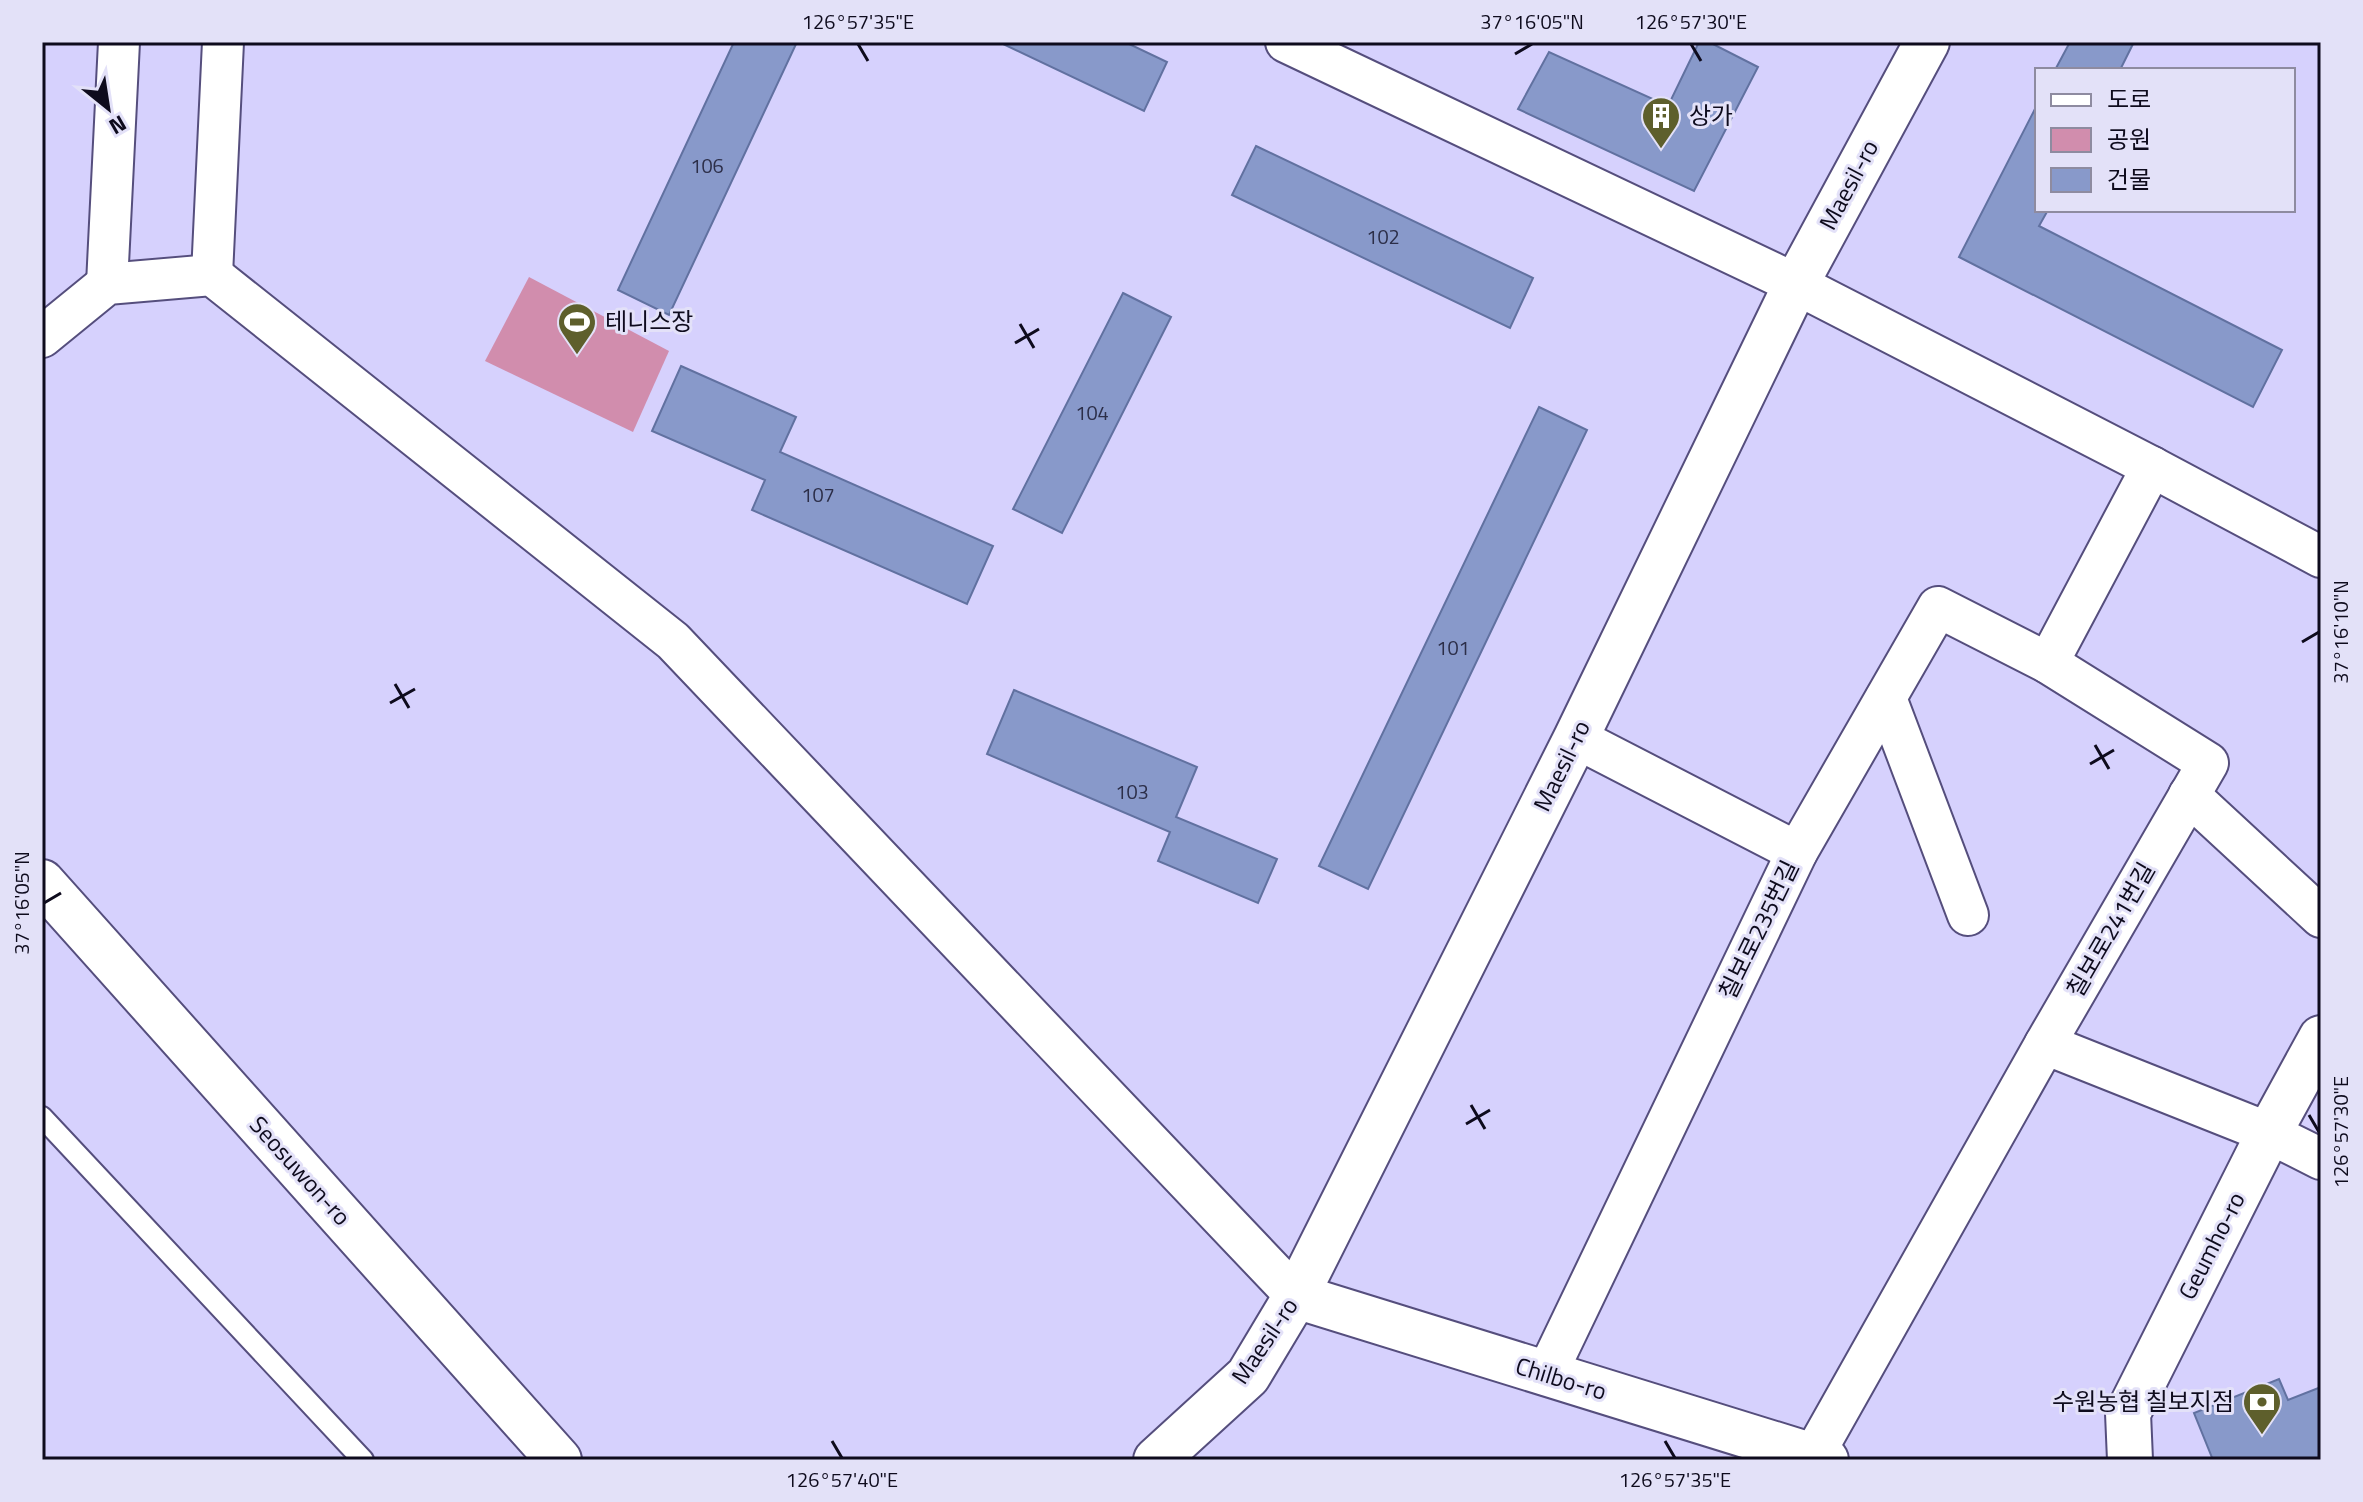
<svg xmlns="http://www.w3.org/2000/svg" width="2363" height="1502" font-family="'Titillium Web','Noto Sans KR',sans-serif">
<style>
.green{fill:#d18dad}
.building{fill:#8899ca;stroke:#6171a0;stroke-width:2}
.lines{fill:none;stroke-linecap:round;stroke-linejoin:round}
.lane-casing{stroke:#554e7d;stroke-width:24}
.street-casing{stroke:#554e7d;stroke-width:44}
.secondary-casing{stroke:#554e7d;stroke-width:48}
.lane{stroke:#fff;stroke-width:20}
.street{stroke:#fff;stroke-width:40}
.secondary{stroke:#fff;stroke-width:44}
.ticks{fill:none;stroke:#0e0b1d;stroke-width:3}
.labels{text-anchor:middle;stroke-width:6;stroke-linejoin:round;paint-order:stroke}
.number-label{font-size:20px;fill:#2c2e48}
.poi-label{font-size:24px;fill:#0e0b1d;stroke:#e3e1f8;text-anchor:start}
.street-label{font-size:24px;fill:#0e0b1d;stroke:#e3e1f8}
.neatline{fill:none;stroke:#0e0b1d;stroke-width:3}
.ticks-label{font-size:20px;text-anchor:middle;fill:#0e0b1d}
</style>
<rect width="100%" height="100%" fill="#d6d1fd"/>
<polygon class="green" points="529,277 669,351 633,432 485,361"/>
<g class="building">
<polygon points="734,42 797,42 669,315 618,290"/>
<polygon points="999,42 1125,42 1167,62 1144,111"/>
<polygon points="1699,42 1709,42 1758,67 1694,191 1518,109 1549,52 1668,106"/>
<polygon points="2070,42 2134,42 2120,70 2055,70"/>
<polygon points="2037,105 2037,210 2048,210 2039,226 2282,350 2253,407 1959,257"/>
<polygon points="1256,146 1533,278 1510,328 1232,195"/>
<polygon points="1123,293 1171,317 1062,533 1013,509"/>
<polygon points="681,366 796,417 780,452 993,546 967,604 752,510 765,480 652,431"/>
<polygon points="1539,407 1587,430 1368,889 1319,866"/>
<polygon points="1014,690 1197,767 1176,817 1277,859 1258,903 1158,861 1170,832 987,754"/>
<polygon points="2279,1379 2288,1400 2321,1387 2321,1460 2213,1460 2194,1413"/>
</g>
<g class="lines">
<defs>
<polyline id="lane" points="42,1117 363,1460"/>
<g id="street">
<polyline points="1286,42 1796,284 2152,467 2321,557"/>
<polyline points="212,275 223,42"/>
<polyline points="107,284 119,42"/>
<polyline points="42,337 107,284 212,275 673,641 1296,1296"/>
<polyline points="1886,698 1968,915"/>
<polyline points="1576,738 1797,852"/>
<polyline points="2189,795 2321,917"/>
<polyline points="2045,1044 2269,1133 2321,1159"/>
<polyline points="1546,1375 1797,852 1938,607 2048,663"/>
<polyline points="1813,1456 2045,1044 2208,763 2048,663 2152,467"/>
</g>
<g id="secondary">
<polyline points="42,882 559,1460"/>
<polyline points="1296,1296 1826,1460"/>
<polyline points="1156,1460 1248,1376 1296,1296 1576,738 1796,284 1927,42"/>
<polyline points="2130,1460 2128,1413 2269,1133 2321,1038"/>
</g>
</defs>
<use href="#lane" class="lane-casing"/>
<use href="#street" class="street-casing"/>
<use href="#secondary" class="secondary-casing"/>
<use href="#lane" class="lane"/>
<use href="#street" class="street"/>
<use href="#secondary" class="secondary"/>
</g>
<path class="ticks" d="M858 44 868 61M1691 44 1701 61M1515 54 1532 44M1020 324 1034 348M1015 343 1039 329M2302 642 2319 632M395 684 409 708M390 703 415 689M2095 745 2109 769M2090 764 2114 750M44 903 61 893M1471 1105 1485 1129M2309 1115 2319 1132M1466 1124 1490 1110M832 1441 842 1458M1665 1441 1675 1458"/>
<defs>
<symbol id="building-pin" viewBox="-11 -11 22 30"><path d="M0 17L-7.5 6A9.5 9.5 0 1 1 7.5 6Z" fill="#5e5f2c" stroke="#e3e1f8"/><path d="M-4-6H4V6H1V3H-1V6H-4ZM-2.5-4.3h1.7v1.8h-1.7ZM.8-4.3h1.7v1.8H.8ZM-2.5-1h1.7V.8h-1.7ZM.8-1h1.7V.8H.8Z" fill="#fff"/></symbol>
<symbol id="stadium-pin" viewBox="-11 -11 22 30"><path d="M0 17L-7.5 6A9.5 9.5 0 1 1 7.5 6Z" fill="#5e5f2c" stroke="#e3e1f8"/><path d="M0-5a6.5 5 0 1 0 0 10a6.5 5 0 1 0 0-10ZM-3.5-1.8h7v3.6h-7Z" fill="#fff"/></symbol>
<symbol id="bank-pin" viewBox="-11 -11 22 30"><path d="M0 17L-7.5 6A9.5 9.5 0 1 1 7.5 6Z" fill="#5e5f2c" stroke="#e3e1f8"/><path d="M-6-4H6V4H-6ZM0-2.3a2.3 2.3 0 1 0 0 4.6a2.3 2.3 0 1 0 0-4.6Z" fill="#fff"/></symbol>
</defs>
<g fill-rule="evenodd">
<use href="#building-pin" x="1639" y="94" width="44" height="60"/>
<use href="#stadium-pin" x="555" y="300" width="44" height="60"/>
<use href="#bank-pin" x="2240" y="1380" width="44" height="60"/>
</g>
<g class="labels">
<g class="number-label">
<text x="707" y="173">106</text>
<text x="1383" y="244">102</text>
<text x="1092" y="420">104</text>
<text x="818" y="502">107</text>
<text x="1453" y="655">101</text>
<text x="1132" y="799">103</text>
</g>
<g class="poi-label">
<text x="1689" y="124">상가</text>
<text x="605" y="330">테니스장</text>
<text x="2234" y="1410" text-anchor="end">수원농협 칠보지점</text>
</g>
<g class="street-label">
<text transform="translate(1849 185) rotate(-62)" y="8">Maesil-ro</text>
<text transform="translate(1562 766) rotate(-64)" y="8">Maesil-ro</text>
<text transform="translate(1759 930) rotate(-64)" y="8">칠보로235번길</text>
<text transform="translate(2111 930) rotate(-60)" y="8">칠보로241번길</text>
<text transform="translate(300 1171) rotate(48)" y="8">Seosuwon-ro</text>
<text transform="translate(2212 1246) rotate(-63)" y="8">Geumho-ro</text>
<text transform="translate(1265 1341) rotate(-56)" y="8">Maesil-ro</text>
<text transform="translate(1561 1379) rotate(17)" y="8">Chilbo-ro</text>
</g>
</g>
<rect width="2363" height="1502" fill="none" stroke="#e3e1f8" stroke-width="88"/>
<rect x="2035" y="68" width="260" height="144" fill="#e3e1f8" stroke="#8e8ba0" stroke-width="2"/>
<rect x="2051" y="94" width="40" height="12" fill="#ffffff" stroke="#8e8ba0" stroke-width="2"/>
<text x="2107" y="108" font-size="24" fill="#0e0b1d">도로</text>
<rect x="2051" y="128" width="40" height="24" fill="#d18dad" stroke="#8e8ba0" stroke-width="2"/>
<text x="2107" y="148" font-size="24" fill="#0e0b1d">공원</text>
<rect x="2051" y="168" width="40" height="24" fill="#8899ca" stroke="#8e8ba0" stroke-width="2"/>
<text x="2107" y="188" font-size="24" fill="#0e0b1d">건물</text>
<g transform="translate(108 108) rotate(150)" stroke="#e3e1f8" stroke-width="6" paint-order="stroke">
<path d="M0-6L14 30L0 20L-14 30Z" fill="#0e0b1d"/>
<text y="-12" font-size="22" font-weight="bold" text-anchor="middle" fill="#0e0b1d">N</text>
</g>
<rect x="44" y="44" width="2275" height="1414" class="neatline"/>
<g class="ticks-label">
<text x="858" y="29">126°57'35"E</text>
<text x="1532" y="29">37°16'05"N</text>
<text x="1691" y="29">126°57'30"E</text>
<text transform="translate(2341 632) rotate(-90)" y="7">37°16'10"N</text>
<text transform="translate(22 903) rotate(-90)" y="7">37°16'05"N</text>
<text transform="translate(2341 1132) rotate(-90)" y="7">126°57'30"E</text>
<text x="842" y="1487">126°57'40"E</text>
<text x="1675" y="1487">126°57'35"E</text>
</g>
</svg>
